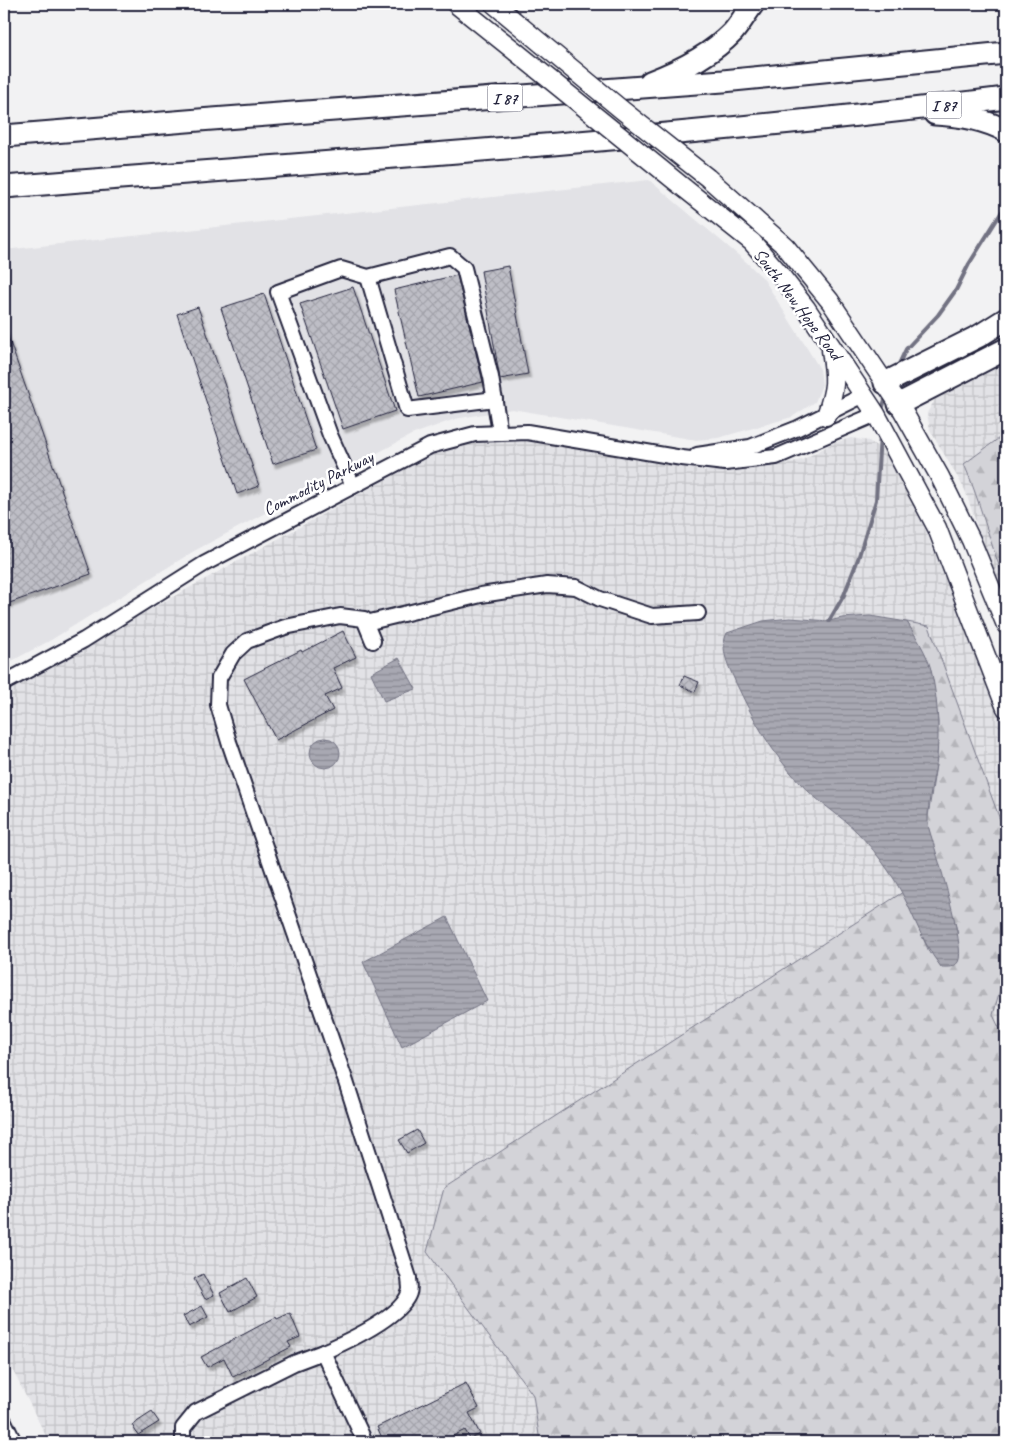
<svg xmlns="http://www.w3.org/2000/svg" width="1010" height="1446" font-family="Caveat,sans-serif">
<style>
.built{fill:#e2e2e6}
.industrial{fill:url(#industrial-grid)}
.forest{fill:url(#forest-firs);stroke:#7a7a8a}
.water{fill:url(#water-rules);stroke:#727282}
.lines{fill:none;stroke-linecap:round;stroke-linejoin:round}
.stream{stroke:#727282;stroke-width:4}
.building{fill:url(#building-cross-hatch);stroke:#22223b;filter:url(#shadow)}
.minor-casing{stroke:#22223b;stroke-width:18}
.major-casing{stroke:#22223b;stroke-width:21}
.highway-casing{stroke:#22223b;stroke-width:25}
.minor{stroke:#fff;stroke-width:14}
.major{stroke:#fff;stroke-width:18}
.highway{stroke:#fff;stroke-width:21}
.major-bridge-casing{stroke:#22223b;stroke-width:21;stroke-linecap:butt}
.major-bridge{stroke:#fff;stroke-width:18}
.labels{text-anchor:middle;stroke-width:5;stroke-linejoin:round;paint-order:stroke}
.shield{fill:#fff;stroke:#646476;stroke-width:1}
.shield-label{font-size:16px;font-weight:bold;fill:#22223b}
.street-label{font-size:18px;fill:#22223b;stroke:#fff}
</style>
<defs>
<pattern id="industrial-grid" width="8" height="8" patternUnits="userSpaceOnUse" patternTransform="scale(1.25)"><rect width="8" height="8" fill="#e2e2e6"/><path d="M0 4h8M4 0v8" fill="none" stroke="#c2c2c6"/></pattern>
<pattern id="forest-firs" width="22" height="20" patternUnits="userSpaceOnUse" patternTransform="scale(1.25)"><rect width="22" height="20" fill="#d3d3d8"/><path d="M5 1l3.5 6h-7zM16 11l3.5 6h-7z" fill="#b5b5ba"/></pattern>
<pattern id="water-rules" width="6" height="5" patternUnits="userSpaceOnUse" patternTransform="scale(1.25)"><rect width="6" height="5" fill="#a8a8b2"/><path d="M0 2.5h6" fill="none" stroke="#888892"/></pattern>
<pattern id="building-cross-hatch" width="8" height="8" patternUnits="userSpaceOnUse" patternTransform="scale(1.25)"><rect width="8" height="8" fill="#bebec6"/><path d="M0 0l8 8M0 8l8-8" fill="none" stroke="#a3a3ab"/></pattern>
<filter id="shadow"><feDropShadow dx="2.5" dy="4" stdDeviation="1" flood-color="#0004"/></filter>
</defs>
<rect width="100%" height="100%" fill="#f2f2f3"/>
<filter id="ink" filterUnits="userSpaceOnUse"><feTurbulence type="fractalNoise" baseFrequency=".02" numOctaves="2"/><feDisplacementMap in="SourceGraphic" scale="10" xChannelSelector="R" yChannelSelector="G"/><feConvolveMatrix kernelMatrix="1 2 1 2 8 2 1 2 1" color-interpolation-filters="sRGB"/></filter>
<g filter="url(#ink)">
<polygon class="built" points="649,180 744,260 763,278 820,369 822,385 815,402 792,417 718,438 696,440 512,409 455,419 411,435 194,551 51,640 4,665 4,250"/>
<g class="industrial">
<polygon points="1006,361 1006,602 984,546 965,490 930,430 927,413 936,398 953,386"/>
<polygon points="851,438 869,441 884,451 897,466 915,505 1006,727 1006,1002 1000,1017 1006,1030 1006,1442 49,1442 4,1353 4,690 430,455 470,444 510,439 549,444 705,471 764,467 802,460 833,443"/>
</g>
<g class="forest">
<path d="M1006 433V584C990 545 981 503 964 464Z"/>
<polygon points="907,622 929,626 1006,836 1006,968 993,1015 1006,1042 1006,1442 540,1442 533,1395 427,1252 444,1188 903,892 930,954 958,934 927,823 937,758 938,722 931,670 925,654"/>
</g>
<g class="water">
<path d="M870 616 907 622C916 637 927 653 931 670 938 698 940 737 936 765 933 782 925 814 929 829 935 849 967 949 958 962 954 968 948 967 941 967 918 938 910 900 888 870 879 857 868 843 857 832 839 814 816 801 799 782 771 752 753 719 736 683 729 667 719 649 727 633L763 621 790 618 829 621 842 618Z"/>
<polygon points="399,658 416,689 384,701 371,673"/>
<circle cx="325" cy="753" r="15"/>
<polygon points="447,917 487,1001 402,1047 363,962"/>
</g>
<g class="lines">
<g class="stream">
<polyline points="897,368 906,349 938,315 956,290 969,264 1006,205"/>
<polyline points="882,410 886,396"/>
<polyline points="829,621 844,595 858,559 876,500 880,435"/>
</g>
</g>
<g class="building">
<polygon points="508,266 528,374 500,379 481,271"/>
<polygon points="457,275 483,382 419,397 394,290"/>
<polygon points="353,287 395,411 343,429 300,304"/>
<polygon points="264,294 316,450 273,464 221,308"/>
<polygon points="198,307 259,486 237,494 177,314"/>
<polygon points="4,328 5,328 91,574 4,605"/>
<polygon points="343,631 356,657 333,668 342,688 325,696 333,710 276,740 244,679 301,650 302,652"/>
<polygon points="684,676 699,682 695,692 680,685"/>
<polygon points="417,1130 424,1143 407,1153 399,1140"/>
<polygon points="203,1274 214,1295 205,1299 194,1279"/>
<polygon points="247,1278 257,1297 230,1312 220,1293"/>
<polygon points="202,1306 208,1317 189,1327 183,1316"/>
<polygon points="290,1313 300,1337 288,1342 291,1347 233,1377 224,1358 207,1367 201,1357 276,1317 277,1319"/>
<polygon points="466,1383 479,1408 469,1413 480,1434 470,1439 465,1430 441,1442 384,1442 377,1427"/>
<polygon points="152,1412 159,1422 138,1435 132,1425"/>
</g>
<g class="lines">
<defs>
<g id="minor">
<polyline points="368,277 407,410 495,399"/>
<polyline points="697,455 750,447 798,428 864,395"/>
<polyline points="353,486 330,435 278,292 341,269 368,277 450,256 464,268 491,377 500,433"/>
<polyline points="366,623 481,595 547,585 576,587 600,599 652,616 698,613"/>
<polyline points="4,683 84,640 204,564 430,446 475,434 527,432 682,458 725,463 776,457 876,414"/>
<path d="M323 1352C346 1342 401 1317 409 1293 411 1289 409 1282 409 1278L346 1082 229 742 218 705 219 678 233 654 247 641 285 627 340 616 364 619 373 641"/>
<polyline points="4,1421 14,1442"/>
<polyline points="183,1442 183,1428 196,1412 294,1363 323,1352 365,1442"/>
</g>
<g id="major">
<polyline points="456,4 516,52"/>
<polyline points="494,4 542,44"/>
<polyline points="708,178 785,246 830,301 879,374 899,404 940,477 971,540 1006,625"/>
<polyline points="684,188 752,242 778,272 806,308 876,414 937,528 1006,708"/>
<path d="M826 416C836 387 836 380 831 350"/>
</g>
<g id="highway">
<path d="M650 82C679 71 711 55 733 32 740 24 746 13 753 4"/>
<path d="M935 114C958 115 986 120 1006 131"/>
<polyline points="4,136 199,120 723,81 1006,53"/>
<path d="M4 187C338 161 673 139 1006 98"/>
<polyline points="885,383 979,336 1006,319"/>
<polyline points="899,404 1006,349"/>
</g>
</defs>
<use href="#minor" class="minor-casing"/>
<use href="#major" class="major-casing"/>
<use href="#highway" class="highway-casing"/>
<use href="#minor" class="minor"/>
<use href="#major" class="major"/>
<use href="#highway" class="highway"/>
<defs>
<g id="major-bridge">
<polyline points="542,44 622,110 708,178"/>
<polyline points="516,52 684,188"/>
</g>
</defs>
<use href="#major-bridge" class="major-bridge-casing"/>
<use href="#major-bridge" class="major-bridge"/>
</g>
</g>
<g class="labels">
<g class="shield">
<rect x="487.5" y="84.5" width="35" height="27" rx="4"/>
<rect x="926.5" y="91.5" width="35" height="27" rx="4"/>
</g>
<g class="shield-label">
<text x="505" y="104">I 87</text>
<text x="944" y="111">I 87</text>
</g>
<g class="street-label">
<text transform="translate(798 304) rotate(53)" y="6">South New Hope Road</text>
<text transform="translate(318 483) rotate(-27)" y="6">Commodity Parkway</text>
</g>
</g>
<rect width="1010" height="1446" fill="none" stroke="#fff" stroke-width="20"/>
<rect x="10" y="10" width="990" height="1426" fill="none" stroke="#22223b" stroke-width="2" filter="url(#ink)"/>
</svg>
